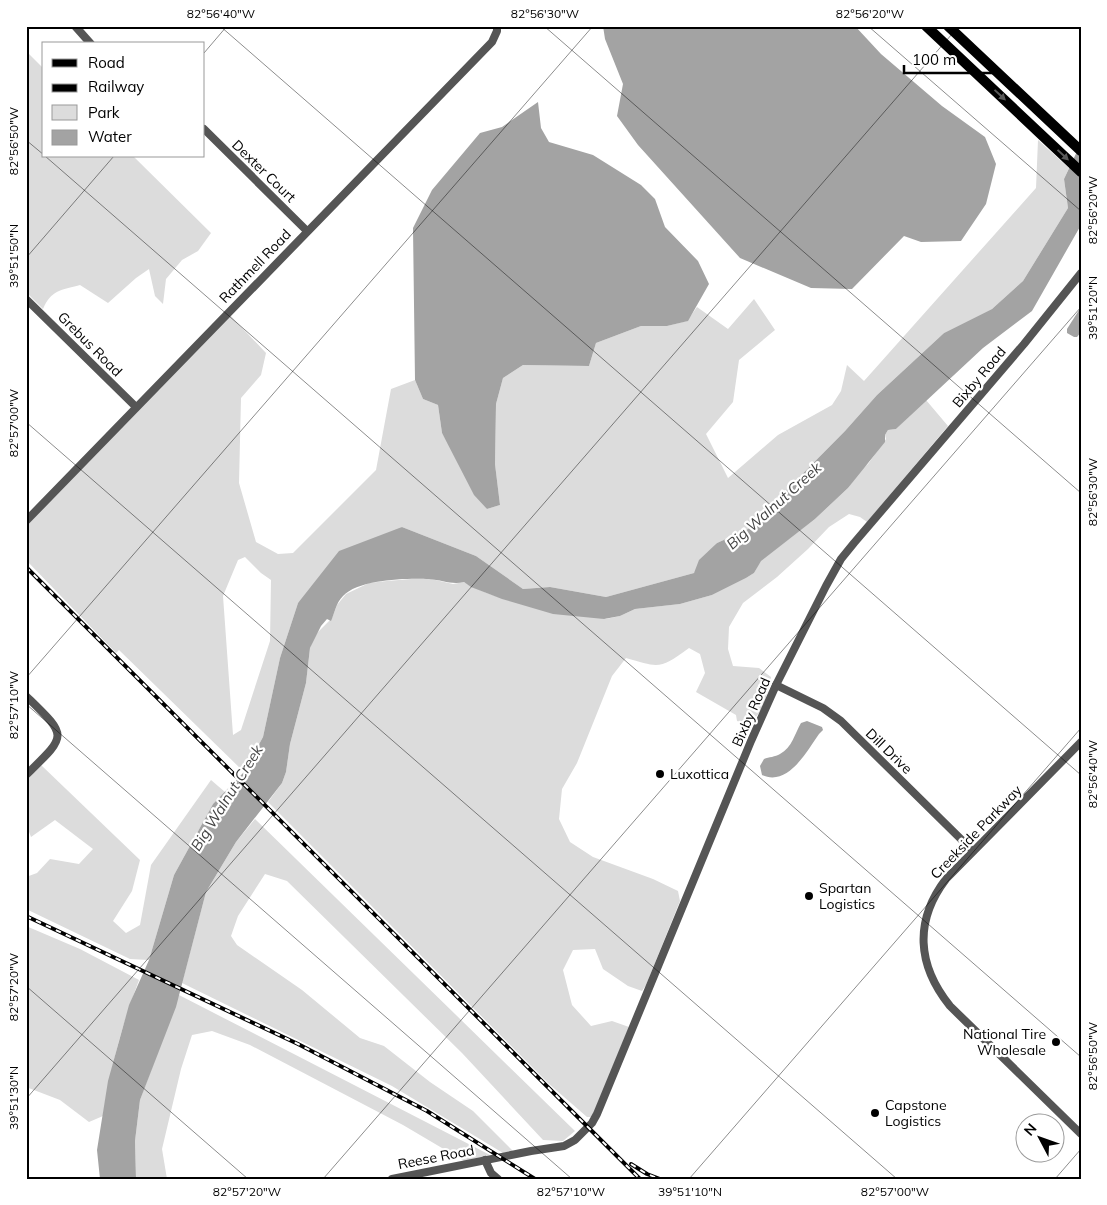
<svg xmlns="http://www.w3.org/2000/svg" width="1107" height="1205" font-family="Mulish,sans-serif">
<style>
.green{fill:#dcdcdc;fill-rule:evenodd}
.water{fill:#a3a3a3}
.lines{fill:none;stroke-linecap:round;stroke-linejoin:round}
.minor{stroke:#555;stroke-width:8}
.major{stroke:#000;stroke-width:10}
.rail-casing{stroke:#000;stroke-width:4}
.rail{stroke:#fff;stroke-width:2;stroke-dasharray:5.5;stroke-linecap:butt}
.oneway{fill:#595959}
.ticks{fill:none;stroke:#000;stroke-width:1;stroke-opacity:0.45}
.poi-dot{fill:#000;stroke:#fff;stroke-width:2}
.labels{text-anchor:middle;stroke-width:4.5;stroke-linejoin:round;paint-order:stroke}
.street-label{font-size:14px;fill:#000;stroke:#fff}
.poi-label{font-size:14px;fill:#000;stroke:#fff;text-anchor:start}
.water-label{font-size:15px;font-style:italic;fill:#444;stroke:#fff}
.neatline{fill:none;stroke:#000;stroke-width:2}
.ticks-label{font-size:12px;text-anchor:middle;fill:#000}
</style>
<rect width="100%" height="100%" fill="#fff"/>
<g class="green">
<path d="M26 51 44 69V156H133L211 233 198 251 182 260 166 279 163 304 155 296 149 269 136 278 108 303 80 285C61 290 51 290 43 309L26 292Z"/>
<path d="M1038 140 1069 168 1064 179 1068 208 1023 281 992 309 944 333 877 395 845 431 748 529 717 543 694 573 606 597 550 587 523 589 476 556 402 527 298 603 280 658 263 737 244 772 119 650 116 653 26 560V524L229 314 266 353 261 375 241 398 239 483 256 542 278 554 293 553 376 470 391 389 415 380 423 399 438 405 442 433 487 509 500 505 495 464 496 404 503 378 523 365 589 366 596 343 641 326H667L687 321 697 307 728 329 754 299 775 330 739 360 733 402 706 434 728 478 778 435 832 405 841 391 847 365 864 381 1036 188ZM245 557 261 573 271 580 270 641 241 730 233 735 223 596 238 560Z"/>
<path d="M926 400 948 426 867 522 860 517 849 514 829 527 808 549 777 577 743 603 729 627 728 649 733 666 759 668 771 677C768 693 763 716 747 724L737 721 736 715 696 692 705 673 700 654 689 648C660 669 660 668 626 658L612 676 577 763 562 789 559 819 570 842 593 857 653 879 678 891 680 901 646 985 642 991 628 986 603 969 595 949 573 950 563 970 572 1005 591 1026 612 1021 629 1027 592 1117H587L548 1083 268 802 282 783 286 772 290 744 306 683 310 648 313 640 318 632 332 618 337 605 346 594 369 583 387 581 411 579H431L453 584 464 582C502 605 562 610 606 619L620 616 635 609 680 604 712 595 746 578 754 573 760 561 815 519 848 488 862 469 868 464 886 439 885 435 888 430 896 429Z"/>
<polygon points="41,765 140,860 132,891 113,921 126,933 140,925 151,865 211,780 225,792 213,804 174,875 149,960 130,959 26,909 26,877 37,873 50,859 79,864 93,849 55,820 31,837 26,824 26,780"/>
<polygon points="255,819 575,1131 563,1141 543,1140 462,1053 287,881 265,874 238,916 231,936 237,945 302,990 360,1038 384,1046 430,1082 473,1111 513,1151 503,1153 392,1086 182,983 206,892 236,842"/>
<path d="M26 926 80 949 139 980C122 1024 110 1070 103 1116L89 1122 60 1100 26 1087Z"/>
<polygon points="179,995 490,1155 464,1161 403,1125 250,1045 212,1031 192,1035 181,1069 162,1149 167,1179 136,1179 135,1141 140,1100"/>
</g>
<g class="water">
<polygon points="603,26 855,26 881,54 942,106 985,137 996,164 986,204 961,241 921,242 904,236 852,289 811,288 740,258 638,145 617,116 623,84 605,39"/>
<polygon points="538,102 541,128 549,142 593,155 641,185 655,199 665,227 698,261 709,284 688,321 667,326 641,326 596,343 589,366 523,365 503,378 496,404 495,464 500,505 487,509 474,495 442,433 438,405 423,399 415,380 413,228 432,190 480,133 502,127"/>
<path d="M1081 143V225L1032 311 983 348 896 429 888 430 885 435V442L848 488 815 519 761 561 754 573 746 578 712 595 680 604 635 609 620 616 604 619 553 614 502 599 471 587 464 582C452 585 442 580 429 579 407 578 359 579 343 596 336 603 335 612 331 621L327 619 321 626 310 648 306 683 290 744 286 772 282 783 236 842 206 892 176 1007 140 1100 135 1141 136 1179H100L97 1150 108 1081 129 1005 149 960 174 875 213 804 244 772 263 737 280 658 298 603 339 551 402 527 476 556 523 589 550 587 606 597 694 573 699 560 717 543 748 529 845 431 877 395 944 333 992 309 1023 281 1068 208 1064 179Z"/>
<polygon points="1081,307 1081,332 1077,337 1074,337 1067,333 1067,329"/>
<path d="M807 721 822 727 823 730 819 734C807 751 788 787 762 775L760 766 764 759C769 757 775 757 780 754 792 748 795 733 801 723Z"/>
</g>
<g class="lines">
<g class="minor">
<polyline points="75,26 91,44"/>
<polyline points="204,129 307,231"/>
<polyline points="26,299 136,407"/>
<polyline points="26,521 492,42 497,31 497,26"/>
<polyline points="776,685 823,708 841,721 973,851"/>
<path d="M26 696C68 737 68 734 26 775"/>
<path d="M1081 742 946 879C914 921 917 965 950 1006L1081 1134"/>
<polyline points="485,1160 491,1173 498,1179"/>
<polyline points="392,1179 531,1151 564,1146 575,1140 592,1123 597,1114 751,741 776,685 826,586 841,559 854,543 1024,344 1081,273"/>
</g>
<g class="major">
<polyline points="926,26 1081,172"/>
<polyline points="948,26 1081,151"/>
</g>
<defs>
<g id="rail">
<polyline points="26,567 640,1179"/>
<polyline points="26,916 298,1044 427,1111 535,1179"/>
<polyline points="631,1164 647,1174 660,1179"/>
</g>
</defs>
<use href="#rail" class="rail-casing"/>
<use href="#rail" class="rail"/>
</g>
<defs><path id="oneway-solid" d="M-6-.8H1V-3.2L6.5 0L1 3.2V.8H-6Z" transform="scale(1.25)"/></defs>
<g class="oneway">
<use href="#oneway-solid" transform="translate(1000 95) rotate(43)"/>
<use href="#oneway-solid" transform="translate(1063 155) rotate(43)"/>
</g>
<path class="ticks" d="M220 26 1081 775M544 26 1081 493M868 26 1081 211M204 53 227 26M26 140 44 155M45 156 1081 1057M26 258 114 156M26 422 897 1179M26 678 593 26M26 704 572 1179M26 986 248 1179M26 1099 959 26M323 1179 1081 307M689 1179 1081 728M1055 1179 1081 1149"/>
<g class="poi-dot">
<circle cx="660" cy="774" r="5"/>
<circle cx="809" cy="896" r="5"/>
<circle cx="1056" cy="1042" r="5"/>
<circle cx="875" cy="1113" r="5"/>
</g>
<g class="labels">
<g class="street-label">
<text transform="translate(264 171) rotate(44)" y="5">Dexter Court</text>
<text transform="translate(255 266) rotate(-46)" y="5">Rathmell Road</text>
<text transform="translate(90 344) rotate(45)" y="5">Grebus Road</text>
<text transform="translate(979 377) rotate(-50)" y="5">Bixby Road</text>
<text transform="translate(751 712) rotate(-66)" y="5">Bixby Road</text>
<text transform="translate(889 751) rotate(44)" y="5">Dill Drive</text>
<text transform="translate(976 832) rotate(-46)" y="5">Creekside Parkway</text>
<text transform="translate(436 1157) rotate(-11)" y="5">Reese Road</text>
</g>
<g class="poi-label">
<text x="670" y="779">Luxottica</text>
<text x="819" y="893">Spartan<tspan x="819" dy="16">Logistics</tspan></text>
<text x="1046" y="1039" text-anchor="end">National Tire<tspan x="1046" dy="16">Wholesale</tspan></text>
<text x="885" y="1110">Capstone<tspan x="885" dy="16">Logistics</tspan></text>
</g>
<g class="water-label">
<text transform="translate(774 506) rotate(-42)" y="5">Big Walnut Creek</text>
<text transform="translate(227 798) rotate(-58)" y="5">Big Walnut Creek</text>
</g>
</g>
<rect width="1107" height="1205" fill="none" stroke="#ffffff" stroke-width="55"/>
<rect x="42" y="42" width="162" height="115" fill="#ffffff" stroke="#999999"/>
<rect x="52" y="59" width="25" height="8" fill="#000000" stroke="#999999"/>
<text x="88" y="68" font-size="15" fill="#000000">Road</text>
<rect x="52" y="84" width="25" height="8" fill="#000000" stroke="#999999"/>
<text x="88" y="92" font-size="15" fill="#000000">Railway</text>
<rect x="52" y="105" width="25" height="15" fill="#dcdcdc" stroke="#999999"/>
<text x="88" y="118" font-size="15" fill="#000000">Park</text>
<rect x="52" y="130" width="25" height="15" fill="#a3a3a3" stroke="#999999"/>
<text x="88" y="142" font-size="15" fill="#000000">Water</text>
<g transform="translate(1040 1138) rotate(311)"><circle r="24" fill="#ffffff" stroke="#999999"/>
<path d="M0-4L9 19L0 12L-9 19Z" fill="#000000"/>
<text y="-8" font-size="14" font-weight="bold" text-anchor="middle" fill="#000000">N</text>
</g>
<path d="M904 65v8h90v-8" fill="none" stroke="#000000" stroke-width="2.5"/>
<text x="912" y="65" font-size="15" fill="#000000" stroke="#ffffff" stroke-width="4" paint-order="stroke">100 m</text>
<rect x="28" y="28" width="1052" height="1150" class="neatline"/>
<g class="ticks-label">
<text x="221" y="18">82°56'40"W</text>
<text x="545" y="18">82°56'30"W</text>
<text x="870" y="18">82°56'20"W</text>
<text transform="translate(14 141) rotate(-90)" y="4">82°56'50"W</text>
<text transform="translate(1093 210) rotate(-90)" y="4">82°56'20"W</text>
<text transform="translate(14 256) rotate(-90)" y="4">39°51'50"N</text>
<text transform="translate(1093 308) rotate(-90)" y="4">39°51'20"N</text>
<text transform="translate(14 423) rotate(-90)" y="4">82°57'00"W</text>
<text transform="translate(1093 492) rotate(-90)" y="4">82°56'30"W</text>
<text transform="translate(14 705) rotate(-90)" y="4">82°57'10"W</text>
<text transform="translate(1093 774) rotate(-90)" y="4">82°56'40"W</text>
<text transform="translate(14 987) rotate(-90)" y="4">82°57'20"W</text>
<text transform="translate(1093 1056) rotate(-90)" y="4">82°56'50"W</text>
<text transform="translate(14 1098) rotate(-90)" y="4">39°51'30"N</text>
<text x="247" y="1196">82°57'20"W</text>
<text x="571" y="1196">82°57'10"W</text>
<text x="690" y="1196">39°51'10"N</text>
<text x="895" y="1196">82°57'00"W</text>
</g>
</svg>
